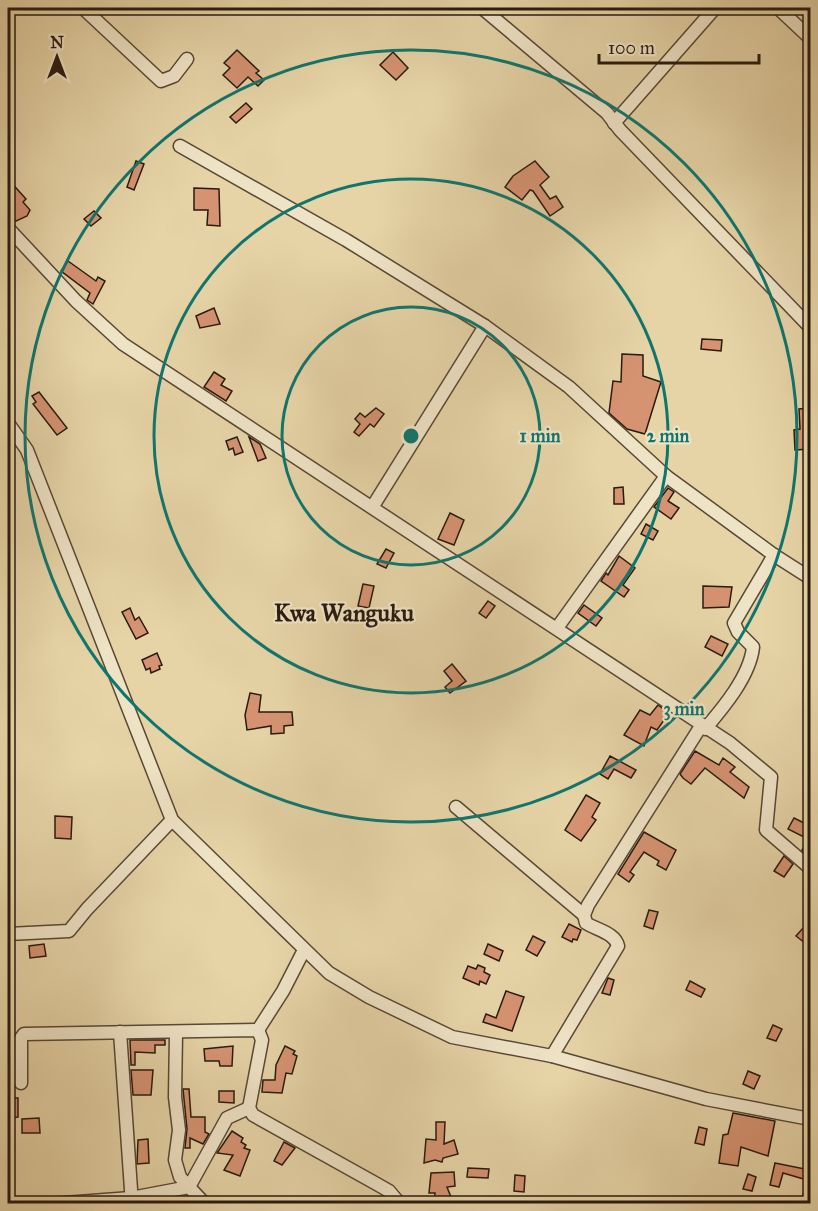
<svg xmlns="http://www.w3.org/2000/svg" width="818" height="1211" font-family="'IM FELL Great Primer',serif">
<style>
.building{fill:#d69372;stroke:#291a0f;stroke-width:1.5}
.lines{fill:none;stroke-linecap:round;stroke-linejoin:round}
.street-casing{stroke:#584835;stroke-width:15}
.street{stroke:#efe3c6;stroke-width:12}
.ring{fill:none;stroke:#0f766e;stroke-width:3}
.labels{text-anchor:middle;stroke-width:4.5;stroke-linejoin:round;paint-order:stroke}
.quarter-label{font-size:24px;font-weight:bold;fill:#291a0f;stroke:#efe3c6}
.centre{fill:#0f766e;stroke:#efe3c6;stroke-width:3}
.ring-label{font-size:18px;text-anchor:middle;font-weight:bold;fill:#0f766e;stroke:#efe3c6;stroke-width:4.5;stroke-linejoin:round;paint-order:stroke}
</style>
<rect width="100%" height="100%" fill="#e6d4a7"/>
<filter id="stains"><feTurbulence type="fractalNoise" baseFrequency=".00333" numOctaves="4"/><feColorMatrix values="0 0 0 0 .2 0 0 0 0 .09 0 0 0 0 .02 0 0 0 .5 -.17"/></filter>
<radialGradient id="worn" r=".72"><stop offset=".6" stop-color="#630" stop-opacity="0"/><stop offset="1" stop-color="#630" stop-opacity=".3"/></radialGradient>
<g class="building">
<polygon points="237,50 259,71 256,73 264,80 258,86 248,77 237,88 223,75 230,68 224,63"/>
<polygon points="393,52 408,68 396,80 380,65"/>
<polygon points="246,103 252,109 236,123 230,117"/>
<polygon points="136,161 144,164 134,190 127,187"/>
<polygon points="535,161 549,177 540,185 550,199 556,196 563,207 550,216 533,191 530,190 522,200 505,187 513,176"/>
<polygon points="8,179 26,199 23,202 30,210 27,216 14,222 8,220"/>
<polygon points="194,188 219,189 220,226 207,225 208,210 194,210"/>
<polygon points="94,211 101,218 91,226 84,219"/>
<polygon points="68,261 96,281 98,277 105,281 93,304 87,300 90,293 61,271"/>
<polygon points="214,308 220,324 200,328 196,316"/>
<polygon points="702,339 722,340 721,351 701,349"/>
<polygon points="622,354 643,355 643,376 661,382 645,434 627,429 609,413 613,381 621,382"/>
<polygon points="214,372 225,379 221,385 232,391 226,401 204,387"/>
<polygon points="39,392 67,428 57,435 33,404 36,402 32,396"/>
<polygon points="376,408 384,414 374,427 370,424 359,436 354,432 360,424 355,419 360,413 365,417"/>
<polygon points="810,408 810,449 795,450 794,430 800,429 799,409"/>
<polygon points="237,437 243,452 235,455 233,448 229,450 226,441"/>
<polygon points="249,437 260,444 266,458 258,461"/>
<polygon points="623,487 624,504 614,504 614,488"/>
<polygon points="668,488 674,492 668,501 679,508 671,519 654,507"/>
<polygon points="450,513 464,520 454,545 438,539"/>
<polygon points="646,524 658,531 653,540 641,534"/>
<polygon points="386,549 394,553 386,568 377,564"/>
<polygon points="619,556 635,568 623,585 629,590 624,597 601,581 606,573 608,575"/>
<polygon points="363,584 374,586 369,608 358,606"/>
<polygon points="703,586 732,587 729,607 703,608"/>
<polygon points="488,601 495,606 486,618 479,613"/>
<polygon points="584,605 602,618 596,626 578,613"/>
<polygon points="130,608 135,620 139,617 148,633 136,639 122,612"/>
<polygon points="711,636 728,644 722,656 705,647"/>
<polygon points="157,653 162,665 159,666 160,669 151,673 150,668 146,670 142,660"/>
<polygon points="452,664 466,681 450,693 445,687 452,681 444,671"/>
<polygon points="250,693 261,695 259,712 292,712 293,725 284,726 284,733 271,734 271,726 247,730 245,715"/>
<polygon points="658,705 669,713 657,730 651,727 644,746 624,735 640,710 650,715"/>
<polygon points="695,751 719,765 723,758 735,767 730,772 749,787 744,798 705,768 691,784 683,778 680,774"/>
<polygon points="610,756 636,770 631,778 614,769 608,779 600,774"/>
<polygon points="586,795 600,803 592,817 596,820 581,841 565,830"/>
<polygon points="55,816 72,817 71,839 55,838"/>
<polygon points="794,818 810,826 810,858 802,850 808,839 788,829"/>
<polygon points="644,832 676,850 666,870 657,865 659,861 644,852 630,872 634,875 629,882 618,874"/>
<polygon points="784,856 793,864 784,877 774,871"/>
<polygon points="649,910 658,912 653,929 644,926"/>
<polygon points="569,924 581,930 577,940 573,939 572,942 562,937"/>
<polygon points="804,927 810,932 810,947 796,936"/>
<polygon points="533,936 545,942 537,956 526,950"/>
<polygon points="44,944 46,956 30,958 29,946"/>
<polygon points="488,944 503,951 499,961 484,954"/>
<polygon points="478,965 485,968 484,972 490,975 486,984 480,981 479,985 463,978 468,966 476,969"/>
<polygon points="608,978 614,980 610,995 602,993"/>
<polygon points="690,981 705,989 701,997 686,990"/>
<polygon points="506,991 524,997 512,1031 483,1022 486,1014 496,1018"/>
<polygon points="773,1025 782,1029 776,1041 767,1038"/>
<polygon points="130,1040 165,1040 165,1045 155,1045 155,1053 135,1052 135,1065 131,1065"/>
<polygon points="233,1046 232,1066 220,1066 219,1061 205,1061 204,1049"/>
<polygon points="285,1046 295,1051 293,1054 297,1056 292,1074 286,1073 282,1093 262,1092 263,1080 275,1080 276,1065"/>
<polygon points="131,1070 153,1070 151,1095 133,1095"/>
<polygon points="748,1071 760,1076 754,1089 743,1084"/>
<polygon points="183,1089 189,1089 191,1117 205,1117 205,1132 209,1134 203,1144 190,1138 190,1148 185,1148 187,1129"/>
<polygon points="219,1091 234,1091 234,1103 219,1102"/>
<polygon points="8,1098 18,1098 18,1117 8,1118"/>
<polygon points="733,1113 775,1121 768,1156 741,1147 738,1166 719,1163 723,1135 728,1134"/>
<polygon points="39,1118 40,1133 22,1133 22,1119"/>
<polygon points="436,1122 445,1122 444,1144 454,1140 458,1154 443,1158 442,1162 435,1160 424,1163 426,1139 436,1140"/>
<polygon points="699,1127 707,1129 704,1145 695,1143"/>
<polygon points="232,1131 243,1138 241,1142 246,1145 244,1148 250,1150 240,1176 224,1170 233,1155 217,1153"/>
<polygon points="148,1139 149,1163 137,1164 138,1140"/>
<polygon points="284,1142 295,1148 282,1165 274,1161"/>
<polygon points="775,1163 810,1170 808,1178 810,1178 810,1203 801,1203 807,1180 783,1173 779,1187 770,1185"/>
<polygon points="468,1168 489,1169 488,1178 467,1177"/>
<polygon points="454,1172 455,1186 447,1187 453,1202 434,1201 435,1193 429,1193 431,1173"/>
<polygon points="748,1174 756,1177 752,1191 743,1189"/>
<polygon points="515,1175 525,1176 524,1192 514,1191"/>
</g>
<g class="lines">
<defs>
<g id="street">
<polyline points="83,8 161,81 174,76 187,59"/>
<polyline points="482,8 607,113 620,130 810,327"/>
<polyline points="778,8 810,38"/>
<polyline points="614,123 715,8"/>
<polyline points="180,146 346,240 485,326 569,387 666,476 774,555 810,578"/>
<polyline points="8,228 76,301 123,344 730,743 771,777 766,830 810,868"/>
<polyline points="8,423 27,450 172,820 329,973 369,997 452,1037 552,1056 706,1099 810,1119"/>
<polyline points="373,506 485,326"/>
<polyline points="557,628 666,476"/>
<path d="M705 729C723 708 750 676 753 647L738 632 734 623 774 555"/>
<polyline points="456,807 584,915"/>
<polyline points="8,934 69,931 87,909 172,820"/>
<polyline points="258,1030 283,991 304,950"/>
<polyline points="120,1032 132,1204"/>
<polyline points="176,1033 175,1097 179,1130 175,1160 180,1177 189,1187 227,1118 249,1108"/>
<path d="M552 1056 618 946C615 933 597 930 586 923L584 915 588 905 701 726"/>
<polyline points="21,1083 21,1038 24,1034 258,1030 262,1040 249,1108 253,1115 375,1183 389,1191 400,1204"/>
<polyline points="51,1204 131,1198 189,1187 205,1204"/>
</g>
</defs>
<use href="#street" class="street-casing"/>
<use href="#street" class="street"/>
</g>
<g class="ring">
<circle cx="411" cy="436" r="129"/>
<circle cx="411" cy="436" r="257"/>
<circle cx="411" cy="436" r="386"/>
</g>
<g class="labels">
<g class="quarter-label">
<text x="344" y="621">Kwa Wanguku</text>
</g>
</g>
<circle cx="411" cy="436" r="9" class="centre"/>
<g class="ring-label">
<text x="540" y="442">1 min</text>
<text x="668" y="442">2 min</text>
<text x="684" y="715">3 min</text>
</g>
<rect width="818" height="1211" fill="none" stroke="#e6d4a7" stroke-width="30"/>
<rect x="9" y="9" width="800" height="1193" fill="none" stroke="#291a0f" stroke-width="3"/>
<rect x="15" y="15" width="788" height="1181" fill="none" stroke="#291a0f" stroke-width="1.5"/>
<g transform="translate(57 57)" stroke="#efe3c6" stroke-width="4.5" paint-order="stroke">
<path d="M0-4.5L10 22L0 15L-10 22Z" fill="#291a0f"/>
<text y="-9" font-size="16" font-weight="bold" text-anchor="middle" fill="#291a0f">N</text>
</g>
<path d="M599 54v9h160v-9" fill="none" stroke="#291a0f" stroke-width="3"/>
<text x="608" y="54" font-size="18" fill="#291a0f" stroke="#efe3c6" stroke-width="4.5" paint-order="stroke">100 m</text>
<rect width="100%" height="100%" filter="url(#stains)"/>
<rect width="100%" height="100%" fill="url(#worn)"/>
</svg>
